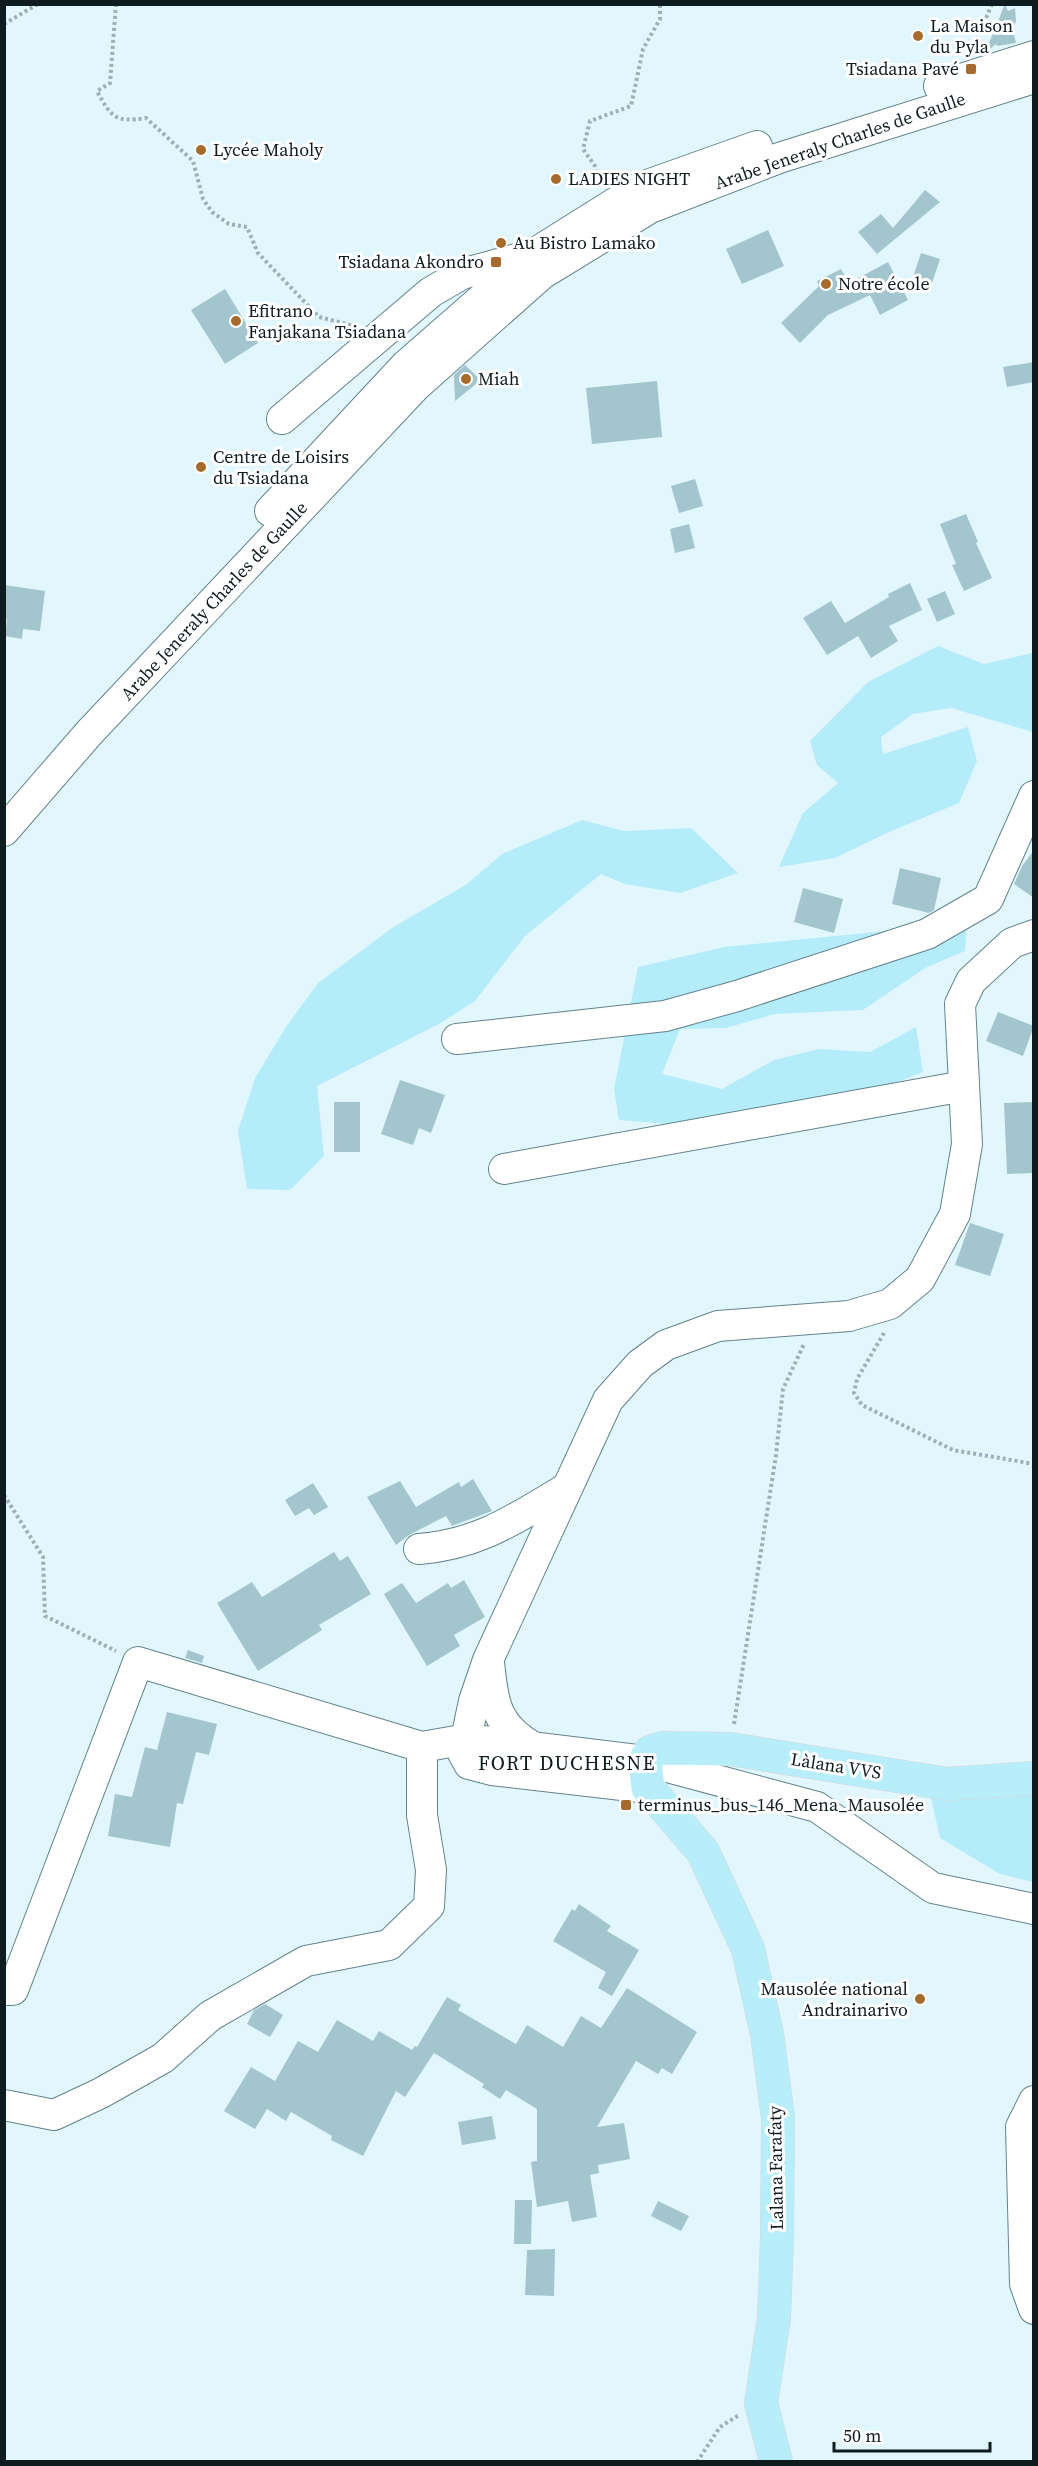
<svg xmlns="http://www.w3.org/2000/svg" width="1038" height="2466" font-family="'Source Serif 4',serif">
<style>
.green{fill:#b5ecf9}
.building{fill:#a3c5ce}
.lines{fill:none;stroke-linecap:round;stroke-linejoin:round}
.minor-casing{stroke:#62838b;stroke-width:32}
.major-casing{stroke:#d4d6d7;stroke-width:34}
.path{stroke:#9eb0b5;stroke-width:4;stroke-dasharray:3 3;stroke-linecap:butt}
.minor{stroke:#fff;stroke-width:30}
.major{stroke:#b8eefa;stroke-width:33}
.poi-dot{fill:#a66b2c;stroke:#fff;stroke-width:2}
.labels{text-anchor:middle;stroke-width:6;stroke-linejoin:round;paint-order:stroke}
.poi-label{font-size:18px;fill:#0f1c1f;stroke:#fff;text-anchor:start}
.street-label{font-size:18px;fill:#0f1c1f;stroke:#fff}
.neighbourhood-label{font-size:20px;letter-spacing:1.5px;fill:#0f1c1f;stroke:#fff}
</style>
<rect width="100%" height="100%" fill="#e2f7fd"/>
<g class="green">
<polygon points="938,646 984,664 1033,653 1033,732 951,708 913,714 881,737 883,754 968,727 977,761 959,803 889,832 835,858 779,867 803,813 838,783 817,765 810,741 868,682"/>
<polygon points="582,820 624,831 691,828 738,873 680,893 625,884 601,874 525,936 475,1001 439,1024 317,1086 324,1156 290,1190 247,1189 238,1131 255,1078 286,1027 318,983 392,928 467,884 502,854"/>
<polygon points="967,923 965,951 925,968 863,1010 774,1014 726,1028 680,1029 662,1074 722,1089 774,1060 819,1049 870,1052 916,1027 923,1072 849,1101 706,1127 619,1120 614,1089 638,967 724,947"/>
<polygon points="1033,1788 1033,1882 1000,1874 940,1838 930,1793"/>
</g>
<g class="building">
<polygon points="1005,4 1008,11 1015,8 1016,22 1012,27 1016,43 997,46 996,44 985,53"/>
<polygon points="925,190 940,202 877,254 858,232 881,214 893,228"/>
<polygon points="768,230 784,266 742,284 726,249"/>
<polygon points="921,253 940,259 930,289 911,283"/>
<polygon points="888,262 908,300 880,315 870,295 828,315 800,343 781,323 819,286 817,281 841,269 849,283"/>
<polygon points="225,289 258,343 225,364 191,310"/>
<polygon points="1034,362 1034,382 1007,387 1003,367"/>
<polygon points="465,365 481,380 455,401 454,375"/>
<polygon points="657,381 662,437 592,444 586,388"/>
<polygon points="695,479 703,506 679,513 671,486"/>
<polygon points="966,514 978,542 976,543 992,578 964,591 952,565 956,564 940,524"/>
<polygon points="689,524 695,548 675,553 670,529"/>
<polygon points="910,583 922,610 889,626 898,641 871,658 858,636 827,655 803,618 831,601 845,623 889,597 888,594"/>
<polygon points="4,585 45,591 40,631 23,629 22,639 5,636 7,619 4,619"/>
<polygon points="945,591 955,614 937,622 927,599"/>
<polygon points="1034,850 1034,898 1014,884 1022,866"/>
<polygon points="900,868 941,878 934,910 929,913 892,904"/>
<polygon points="803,888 843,899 834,933 794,922"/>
<polygon points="998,1012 1034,1026 1023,1056 986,1041"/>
<polygon points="400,1080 445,1095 431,1133 419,1128 413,1145 381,1134"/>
<rect x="334" y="1102" width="26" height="50"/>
<polygon points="1034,1102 1034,1173 1007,1174 1004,1103"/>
<polygon points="970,1223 1004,1234 990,1276 955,1265"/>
<polygon points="473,1479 492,1511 452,1526 446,1516 409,1535 396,1545 367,1497 400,1481 416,1507 459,1482 461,1487"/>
<polygon points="313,1483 328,1507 314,1515 309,1508 295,1516 285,1500"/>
<polygon points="334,1552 340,1561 348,1556 371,1594 319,1625 322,1630 258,1671 217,1603 252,1582 262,1597"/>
<polygon points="464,1580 485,1617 454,1635 460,1646 427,1666 384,1594 402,1583 416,1603 448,1583 451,1588"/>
<polygon points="188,1650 204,1656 202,1663 185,1658"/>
<polygon points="167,1712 217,1724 209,1755 196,1752 183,1804 177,1803 170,1847 108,1836 115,1794 132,1797 145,1747 157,1750"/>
<polygon points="579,1904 611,1926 607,1931 639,1950 612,1996 598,1988 606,1972 553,1941 572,1909 575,1911"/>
<polygon points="627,1988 697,2032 672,2074 662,2068 658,2074 636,2061 597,2127 624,2123 630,2159 598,2165 599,2173 590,2175 597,2217 572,2222 568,2201 537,2207 531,2162 537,2161 537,2109 506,2090 500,2099 482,2087 484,2084 434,2053 405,2097 396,2091 363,2156 331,2140 332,2136 291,2112 286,2121 267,2109 255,2129 224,2111 251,2067 275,2081 298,2041 318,2052 337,2020 373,2041 379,2031 412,2050 415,2046 417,2047 447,1997 461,2005 458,2010 516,2044 527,2025 563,2047 581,2016 601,2028"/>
<polygon points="265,2004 283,2015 270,2037 247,2024 254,2010"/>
<polygon points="492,2116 496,2139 462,2145 458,2122"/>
<polygon points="515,2200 532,2200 531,2244 514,2244"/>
<polygon points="658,2201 689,2216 681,2231 651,2216"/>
<polygon points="555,2249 554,2296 525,2295 527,2250"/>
</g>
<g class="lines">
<defs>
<g id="minor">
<polyline points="939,86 1034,56"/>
<polyline points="282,419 431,292 462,274 524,257"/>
<polyline points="270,511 406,365 532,255 639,188 757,146"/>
<polyline points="4,831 89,733 416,386 542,274 650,208 779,158 1034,78"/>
<polyline points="457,1039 665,1016 737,996 927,934 988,899 1034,796"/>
<polyline points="504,1169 964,1086"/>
<path d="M419 1549C481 1544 516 1518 567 1488"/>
<path d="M489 1663C494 1704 495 1725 533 1747"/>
<polyline points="648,1788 492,1770 469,1764 463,1753 474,1701 488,1660 608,1400 640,1364 666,1345 718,1326 849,1316 890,1304 920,1279 955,1214 967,1144 960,1004 971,981 1012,943 1034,935"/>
<polyline points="4,1990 13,1990 138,1662 422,1747 467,1739 645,1761 817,1807 933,1888 1034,1909"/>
<polyline points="1034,2101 1021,2127 1025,2284 1034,2309"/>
<polyline points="4,2105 54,2115 101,2093 163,2058 210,2016 306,1961 389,1945 429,1906 431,1870 422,1815 422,1747"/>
</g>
<polyline id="major" points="776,2462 761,2403 774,2318 777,2238 778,2118 767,2034 748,1949 703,1852 648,1788 645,1761 650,1752 663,1748 730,1749 947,1784 1034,1778"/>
</defs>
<use href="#minor" class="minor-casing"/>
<use href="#major" class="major-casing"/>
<g class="path">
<path d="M116 4 110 83 97 91C111 117 115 123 146 118L193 161 203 199 212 212 229 224 247 227 258 253 319 317 354 326"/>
<polyline points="4,24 38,4"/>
<polyline points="972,51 992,4"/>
<polyline points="601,184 595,166 583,149 590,121 631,106 643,49 660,19 660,4"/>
<polyline points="884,1333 857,1379 854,1393 862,1405 953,1450 1034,1464"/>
<polyline points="4,1495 43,1557 45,1616 116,1651"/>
<polyline points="734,1724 776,1455 783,1389 804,1344"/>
<polyline points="697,2462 720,2427 739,2415"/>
</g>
<use href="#minor" class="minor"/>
<use href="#major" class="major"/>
</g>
<g class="poi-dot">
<circle cx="918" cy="36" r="6"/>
<rect x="965" y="63" width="12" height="12" rx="3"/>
<circle cx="201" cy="150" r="6"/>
<circle cx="556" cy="179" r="6"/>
<circle cx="501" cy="243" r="6"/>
<rect x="490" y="256" width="12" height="12" rx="3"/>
<circle cx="826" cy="284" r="6"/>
<circle cx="236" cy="321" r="6"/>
<circle cx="466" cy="379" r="6"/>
<circle cx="201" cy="467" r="6"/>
<rect x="620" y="1799" width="12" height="12" rx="3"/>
<circle cx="920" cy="1999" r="6"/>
</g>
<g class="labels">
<g class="poi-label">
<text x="930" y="32">La Maison<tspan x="930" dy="21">du Pyla</tspan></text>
<text x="959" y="75" text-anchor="end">Tsiadana Pavé</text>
<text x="213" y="156">Lycée Maholy</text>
<text x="568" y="185">LADIES NIGHT</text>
<text x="513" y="249">Au Bistro Lamako</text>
<text x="484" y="268" text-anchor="end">Tsiadana Akondro</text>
<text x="838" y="290">Notre école</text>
<text x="248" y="317">Efitrano<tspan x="248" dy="21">Fanjakana Tsiadana</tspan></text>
<text x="478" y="385">Miah</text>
<text x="213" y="463">Centre de Loisirs<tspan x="213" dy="21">du Tsiadana</tspan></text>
<text x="638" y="1811">terminus_bus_146_Mena_Mausolée</text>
<text x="908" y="1995" text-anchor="end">Mausolée national<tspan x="908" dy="21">Andrainarivo</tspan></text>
</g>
<g class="street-label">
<text transform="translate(840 141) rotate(-19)" y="6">Arabe Jeneraly Charles de Gaulle</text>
<text transform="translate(214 601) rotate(-47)" y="6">Arabe Jeneraly Charles de Gaulle</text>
<text transform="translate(836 1766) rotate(9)" y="6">Làlana VVS</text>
<text transform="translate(776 2168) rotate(-91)" y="6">Lalana Farafaty</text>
</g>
<g class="neighbourhood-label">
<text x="567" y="1770">FORT DUCHESNE</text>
</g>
</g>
<rect width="1038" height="2466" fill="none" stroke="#0f1c1f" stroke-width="12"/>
<path d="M834 2442v9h156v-9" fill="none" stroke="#0f1c1f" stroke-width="3"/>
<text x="843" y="2442" font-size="18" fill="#0f1c1f" stroke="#ffffff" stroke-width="4.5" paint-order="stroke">50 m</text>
</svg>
